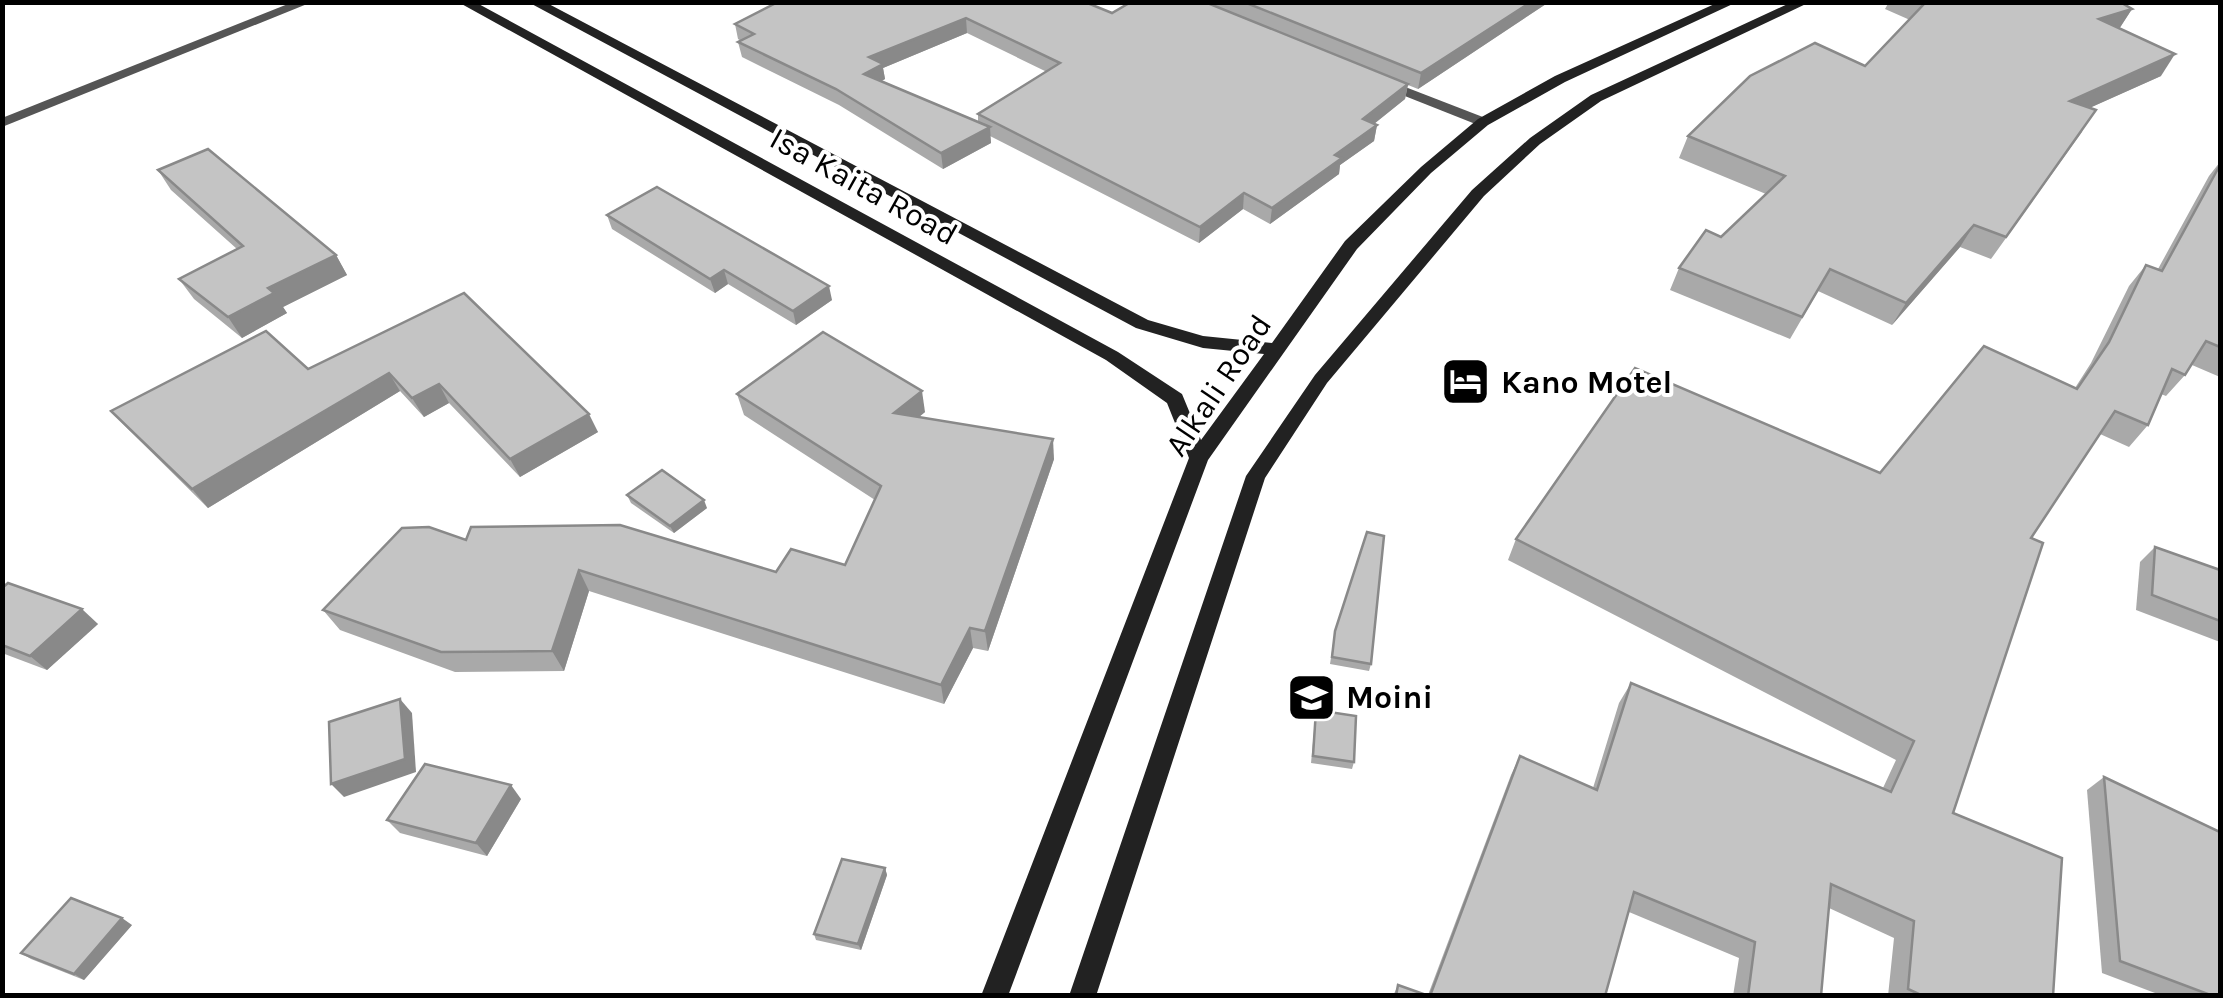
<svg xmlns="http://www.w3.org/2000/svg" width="2223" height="998" font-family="Karla,sans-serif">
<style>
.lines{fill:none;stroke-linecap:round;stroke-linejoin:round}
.minor{fill:#555;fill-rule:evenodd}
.secondary{fill:#222;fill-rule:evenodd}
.wall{fill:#a9a9a9;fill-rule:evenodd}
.shaded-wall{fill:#898989}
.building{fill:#c4c4c4;stroke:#898989;stroke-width:2.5}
.labels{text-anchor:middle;stroke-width:8;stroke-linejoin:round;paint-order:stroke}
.street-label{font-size:32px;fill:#000;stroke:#fff}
.poi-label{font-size:32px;font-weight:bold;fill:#000;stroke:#fff;text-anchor:start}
</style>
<rect width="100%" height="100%" fill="#fff"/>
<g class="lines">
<g class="minor">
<polygon points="293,2 312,2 2,127 2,118"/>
<polygon points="1382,78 1488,119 1490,122 1483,126 1478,125 1377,85 1375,82"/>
</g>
<g class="secondary">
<polygon points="458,2 475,2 1118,352 1182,394 1201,440 1264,354 1203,348 1136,328 528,2 545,2 1148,320 1203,336 1272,343 1345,241 1421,167 1478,119 1555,76 1719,2 1737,2 1565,82 1488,125 1431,173 1357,249 1208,460 1008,996 981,996 1189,458 1167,403 1106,360"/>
<polygon points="1792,2 1810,2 1601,101 1540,144 1484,196 1327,383 1265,478 1096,996 1069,996 1246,476 1315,375 1472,190 1530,138 1591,95"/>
</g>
</g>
<g class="wall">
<path d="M1205 2H1549L1418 89 1408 85 1405 99 1374 124 1377 125 1374 141 1340 165 1339 174 1270 224 1243 209 1199 243 990 136 991 143 943 169 839 105 742 57 738 42 741 41 738 39 735 24 1112 13ZM967 33 1047 72 978 114V122L881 81 885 79 883 68Z"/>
<polygon points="1889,2 2120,2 2132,9 2119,29 2161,76 2089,108 2082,132 1991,259 1960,247 1892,325 1818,291 1790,339 1670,290 1679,268 1721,237 1766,194 1679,158 1688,136 1865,66 1910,20 1885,9"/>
<polygon points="2220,162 2220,377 2192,365 2185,375 2166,396 2161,394 2148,425 2129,447 2100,434 2031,538 1953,813 2053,996 1888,996 1894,938 1829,908 1821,996 1733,996 1739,958 1629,912 1605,996 1393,996 1398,985 1428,995 1511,775 1520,756 1593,788 1619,703 1631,683 1883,788 1896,760 1508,560 1516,539 1880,473 2075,388 2091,363 2129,286 2146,265 2158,269 2209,176"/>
<polygon points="158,170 336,255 347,275 283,307 287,313 242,338 194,299 179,279 237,249 171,190"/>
<polygon points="607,215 832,300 796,325 728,284 715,293 612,229"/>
<polygon points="464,293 598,432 520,477 449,403 424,417 400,391 208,508 128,429 111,411 308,369"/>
<polygon points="737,394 925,412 919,417 1054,459 988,651 973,648 944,704 589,591 564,671 455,672 340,630 323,610 466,540 776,572 845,565 875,500 744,415"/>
<polygon points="627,495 707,508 674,533 631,503"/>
<polygon points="2155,547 2220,570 2220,642 2136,610 2140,562"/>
<polygon points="2,588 98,624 47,670 2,653"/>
<polygon points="1335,631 1371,664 1369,671 1330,664"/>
<polygon points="1316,710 1354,762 1352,769 1311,763"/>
<polygon points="2104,777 2220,996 2163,996 2102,973 2087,790"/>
<polygon points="521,799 487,856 400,833 387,820"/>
<polygon points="885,868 887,875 861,950 816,940 814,934"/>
<polygon points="132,925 84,980 31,959 21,953"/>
</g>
<g class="shaded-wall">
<polygon points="1531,2 1549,2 1418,89 1421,73"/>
<polygon points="2132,9 2119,29 2099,19"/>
<polygon points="966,18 967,33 883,68 885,79 866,90 864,74 869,57"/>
<polygon points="2175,54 2161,76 2056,123 2070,101"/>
<polygon points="1408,84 1405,99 1360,135 1363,119"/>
<polygon points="1377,125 1374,141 1340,165 1339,174 1270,224 1272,208 1335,155"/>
<polygon points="990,127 991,143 943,169 941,153"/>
<polygon points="1244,193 1243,209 1199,243 1200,227"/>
<polygon points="1974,225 1960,247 1892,325 1906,303"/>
<polygon points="336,255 347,275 283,307 287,313 242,338 228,317 268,288"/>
<polygon points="724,270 728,284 715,293 710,279"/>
<polygon points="829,286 832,300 796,325 793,311"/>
<polygon points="389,373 400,391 208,508 192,489"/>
<polygon points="439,384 449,403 424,417 412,398"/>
<polygon points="922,391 925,412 898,434 894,413"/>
<polygon points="589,414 598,432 520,477 510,459"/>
<polygon points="1053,439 1054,459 988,651 985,631"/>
<polygon points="704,500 707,508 674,533 670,526"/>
<polygon points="579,570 589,591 564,671 552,651"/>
<polygon points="82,609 98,624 47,670 30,656"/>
<polygon points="970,628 973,648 944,704 941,685"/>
<polygon points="400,699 412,713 416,772 344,797 331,784"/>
<polygon points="511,785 521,799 487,856 476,843"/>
<polygon points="885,868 887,875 861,950 858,944"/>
<polygon points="122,918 132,925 84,980 74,974"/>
</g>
<g class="building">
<polygon points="778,2 1085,2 1112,13 1131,2 1205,2 1408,84 1363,119 1377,125 1335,155 1342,158 1272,208 1244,193 1200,227 978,114 1060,63 966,18 869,57 883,64 864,74 990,127 941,153 836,89 738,42 754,34 735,24"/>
<polygon points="1244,2 1531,2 1421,73"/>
<polygon points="1926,2 2120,2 2132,9 2099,19 2175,54 2070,101 2096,110 2006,237 1974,225 1906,303 1830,269 1802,317 1679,268 1706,230 1721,237 1785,176 1688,136 1750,76 1815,43 1865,66"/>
<polygon points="208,149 336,255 268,288 274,293 228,317 179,279 243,246 158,170"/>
<polygon points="2220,165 2220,347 2206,341 2185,375 2172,369 2148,425 2115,411 2031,538 2043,543 1953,813 2062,858 2053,996 1923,996 1908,989 1914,921 1831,884 1821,996 1748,996 1755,942 1634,892 1605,996 1430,996 1520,756 1597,790 1631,683 1891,792 1914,741 1516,539 1635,368 1880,473 1984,346 2077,389 2109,342 2146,265 2162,271"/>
<polygon points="657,187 829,286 793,311 724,270 710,279 607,215"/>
<polygon points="464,293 589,414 510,459 439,384 412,398 389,373 192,489 111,411 266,331 308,369"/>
<polygon points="823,332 922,391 894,413 1053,439 985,631 970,628 941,685 579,570 552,651 441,652 323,610 402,528 429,527 466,540 471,527 620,525 776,572 791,549 845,565 881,486 737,394"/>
<polygon points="662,470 704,500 670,526 627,495"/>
<polygon points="1367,532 1384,536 1371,664 1332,657 1335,631"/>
<polygon points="2155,547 2220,570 2220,621 2152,595"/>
<polygon points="8,583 82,609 30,656 2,645 2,588"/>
<polygon points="400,699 405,759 331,784 329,722"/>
<polygon points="1316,710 1356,716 1354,762 1313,756"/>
<polygon points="425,764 511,785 476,843 387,820"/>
<polygon points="2104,777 2220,832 2220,996 2213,996 2120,961"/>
<polygon points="842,859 885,868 858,944 814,934"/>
<polygon points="71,898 122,918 74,974 21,953"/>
<polygon points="1398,985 1429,996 1396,996"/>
</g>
<defs>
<symbol id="hotel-square" viewBox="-11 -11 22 22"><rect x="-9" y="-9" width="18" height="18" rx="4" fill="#000" stroke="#fff"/><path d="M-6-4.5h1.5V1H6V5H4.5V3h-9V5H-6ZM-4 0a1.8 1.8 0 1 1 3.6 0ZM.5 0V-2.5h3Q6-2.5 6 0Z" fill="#fff"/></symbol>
<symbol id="school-square" viewBox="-11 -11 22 22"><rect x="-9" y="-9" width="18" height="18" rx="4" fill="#000" stroke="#fff"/><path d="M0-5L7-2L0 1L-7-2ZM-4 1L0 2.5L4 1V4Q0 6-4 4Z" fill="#fff"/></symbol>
</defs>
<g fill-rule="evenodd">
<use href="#hotel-square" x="1438" y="354" width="55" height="55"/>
<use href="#school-square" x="1284" y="670" width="55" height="55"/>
</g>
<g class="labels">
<g class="street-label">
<text transform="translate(864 186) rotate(29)" y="11">Isa Kaita Road</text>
<text transform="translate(1218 385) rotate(-56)" y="11">Alkali Road</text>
</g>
<g class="poi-label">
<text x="1501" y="393">Kano Motel</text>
<text x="1346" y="708">Moini</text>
</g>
</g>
<rect width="2223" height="998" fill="none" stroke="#000000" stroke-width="10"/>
</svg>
